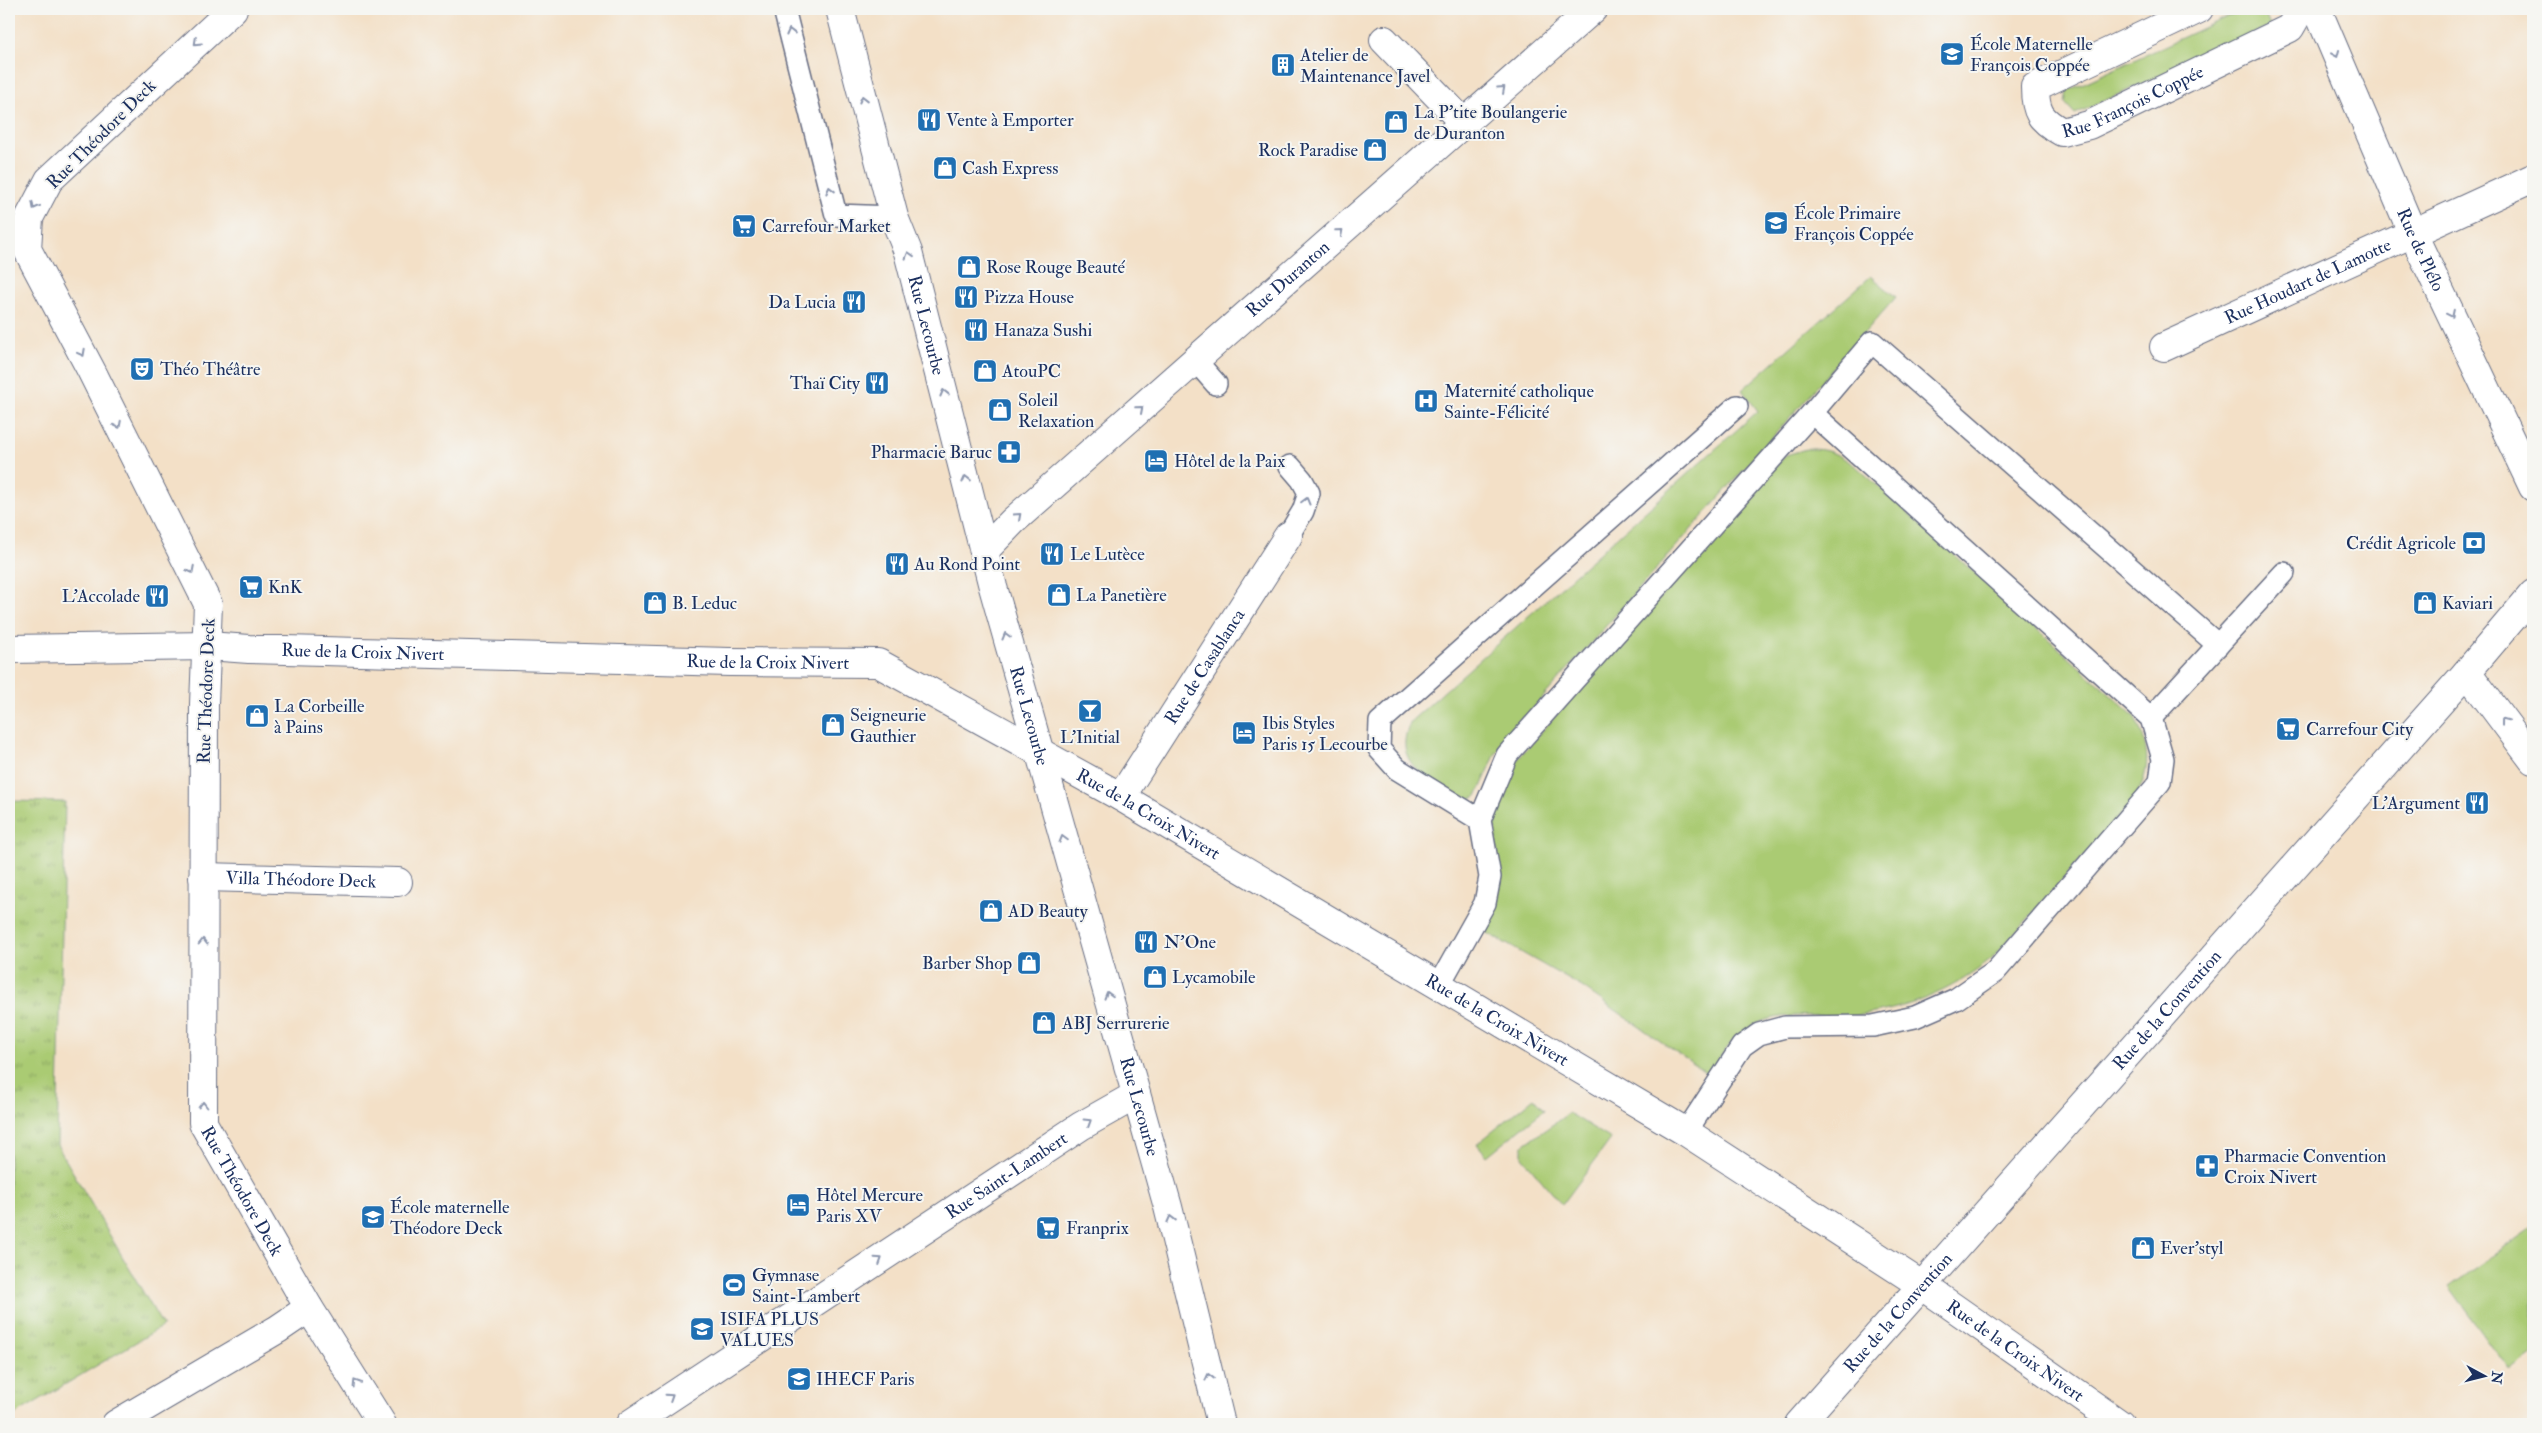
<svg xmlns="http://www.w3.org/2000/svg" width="2542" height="1433" font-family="'IM FELL Double Pica',serif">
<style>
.green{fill:#aacb73;stroke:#627d68}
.park{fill:url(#park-tufts);stroke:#627d68}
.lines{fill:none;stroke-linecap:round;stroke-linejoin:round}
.service-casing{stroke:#676d83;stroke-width:24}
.pedestrian-casing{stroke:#676d83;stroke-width:30}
.minor-casing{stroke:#676d83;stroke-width:30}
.tertiary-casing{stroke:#676d83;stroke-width:30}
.secondary-casing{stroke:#676d83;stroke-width:30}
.service{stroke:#fff;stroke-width:21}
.pedestrian{stroke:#fff;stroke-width:28}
.minor{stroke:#fff;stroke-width:28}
.tertiary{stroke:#fff;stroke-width:28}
.secondary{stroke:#fff;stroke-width:28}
.oneway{stroke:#8d97ae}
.labels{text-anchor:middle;stroke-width:4;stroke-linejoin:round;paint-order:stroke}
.poi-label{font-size:18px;fill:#1b2f5e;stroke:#f6f6f2;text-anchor:start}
.street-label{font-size:18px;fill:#1b2f5e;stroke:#f6f6f2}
</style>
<defs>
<pattern id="park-tufts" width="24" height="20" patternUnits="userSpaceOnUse" patternTransform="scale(1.25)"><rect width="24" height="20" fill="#aacb73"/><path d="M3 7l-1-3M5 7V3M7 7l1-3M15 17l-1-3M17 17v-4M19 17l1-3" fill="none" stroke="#8aa562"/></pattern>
</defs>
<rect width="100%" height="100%" fill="#f6f6f2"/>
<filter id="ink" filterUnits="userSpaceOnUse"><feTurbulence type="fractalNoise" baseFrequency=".02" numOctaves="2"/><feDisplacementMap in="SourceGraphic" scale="10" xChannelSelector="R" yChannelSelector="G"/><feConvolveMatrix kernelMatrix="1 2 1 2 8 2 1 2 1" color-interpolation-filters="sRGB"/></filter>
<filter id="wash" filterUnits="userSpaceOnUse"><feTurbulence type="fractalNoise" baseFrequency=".0096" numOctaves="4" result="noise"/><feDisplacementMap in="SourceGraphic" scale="20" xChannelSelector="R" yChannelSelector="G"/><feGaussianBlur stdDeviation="1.12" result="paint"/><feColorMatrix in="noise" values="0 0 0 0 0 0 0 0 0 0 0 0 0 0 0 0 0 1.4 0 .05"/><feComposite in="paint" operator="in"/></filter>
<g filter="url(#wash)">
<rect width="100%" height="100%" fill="#f3e0c7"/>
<g class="green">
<polygon points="2244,9 2263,9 2270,26 2075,114 2065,103 2067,91"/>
<path d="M1871 276 1896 297 1509 736 1496 753 1477 796 1470 799H1463C1431 780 1389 765 1411 721L1758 411 1742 390Z"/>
<path d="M1806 449C1829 448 1840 455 1858 468L2134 716C2150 747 2152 769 2134 800L1992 959C1951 992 1906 1010 1853 1016 1824 1018 1784 1011 1758 1023 1735 1034 1723 1053 1708 1074L1582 987 1482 930 1497 897 1500 884 1495 827 1504 787 1519 757 1786 455Z"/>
<polygon points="1534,1098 1544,1110 1487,1156 1477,1144"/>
<polygon points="1569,1113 1611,1139 1562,1205 1522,1157 1522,1146"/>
<polygon points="2533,1227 2533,1354 2510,1371 2449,1286"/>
</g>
<polygon class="park" points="9,801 65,802 57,1145 163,1326 9,1418"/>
</g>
<g filter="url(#ink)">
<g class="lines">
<defs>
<g id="service">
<polyline points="784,9 836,215 894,217"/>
<polyline points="1195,360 1216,384"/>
<polyline points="1812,413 1872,342 2218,645"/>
<polyline points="1288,536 1303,511 1309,493 1302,480 1290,466"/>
<polyline points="2151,718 2284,573"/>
<polyline points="1480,820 1397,769 1379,749 1380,722 1737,406"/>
<polyline points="1439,985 1485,903 1490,877 1480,820 1507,755 1812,413 2151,718 2163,759 2160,782 1995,972 1956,999 1915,1017 1873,1026 1785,1027 1759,1034 1742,1046 1686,1132"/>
</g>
<g id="pedestrian">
<path id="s1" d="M2199 9 2035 87C2035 112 2040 120 2062 132L2089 125 2290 28 2301 9"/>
<path id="s2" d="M203 877 398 882"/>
</g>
<g id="minor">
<path id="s3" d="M233 9 49 180 29 218 27 249 91 370 208 604 204 704 203 1123 309 1308 382 1424"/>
<path id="s4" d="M2317 9 2412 232 2533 487"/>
<polyline points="1384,40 1464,123"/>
<path id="s5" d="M2164 347 2533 178"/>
<path id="s6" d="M984 551 1013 521 1593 9"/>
<polyline points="2467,672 2533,760"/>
<path id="s7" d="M1121 797 1288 536"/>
<polyline points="116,1424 278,1329 309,1308"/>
<path id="s8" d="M630 1424 1081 1126 1136 1095"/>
</g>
<g id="tertiary">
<path id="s9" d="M9 649 208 646 249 649 729 662 878 663 1121 797 1686 1132 1923 1286 2120 1424"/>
</g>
<g id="secondary">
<path id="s10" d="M840 9 894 217 908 252 993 587 1168 1207 1221 1424"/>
<path id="s11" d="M1799 1424 2467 672 2533 594"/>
</g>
</defs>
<use href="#service" class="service-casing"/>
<use href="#pedestrian" class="pedestrian-casing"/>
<use href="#minor" class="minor-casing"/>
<use href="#tertiary" class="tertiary-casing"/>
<use href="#secondary" class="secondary-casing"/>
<use href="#service" class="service"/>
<use href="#pedestrian" class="pedestrian"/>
<use href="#minor" class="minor"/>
<use href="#tertiary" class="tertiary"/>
<use href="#secondary" class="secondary"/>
</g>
<defs><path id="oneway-chevron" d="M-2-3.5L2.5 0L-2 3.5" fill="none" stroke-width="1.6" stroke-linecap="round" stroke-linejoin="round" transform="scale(1.25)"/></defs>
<g class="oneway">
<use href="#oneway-chevron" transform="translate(790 32) rotate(-104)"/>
<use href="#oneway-chevron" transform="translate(197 42) rotate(137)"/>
<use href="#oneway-chevron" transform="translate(2336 54) rotate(67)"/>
<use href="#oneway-chevron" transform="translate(1502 89) rotate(-42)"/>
<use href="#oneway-chevron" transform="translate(863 99) rotate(-104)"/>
<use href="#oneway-chevron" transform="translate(830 190) rotate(-104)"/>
<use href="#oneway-chevron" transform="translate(35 206) rotate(118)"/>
<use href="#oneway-chevron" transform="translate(1340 232) rotate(-41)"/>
<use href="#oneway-chevron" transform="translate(909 255) rotate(-107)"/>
<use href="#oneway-chevron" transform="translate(2451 314) rotate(64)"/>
<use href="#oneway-chevron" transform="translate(82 353) rotate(62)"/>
<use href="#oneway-chevron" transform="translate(944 393) rotate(-104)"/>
<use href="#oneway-chevron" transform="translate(1140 409) rotate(-41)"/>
<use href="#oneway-chevron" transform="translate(118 425) rotate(63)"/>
<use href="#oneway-chevron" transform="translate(966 479) rotate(-104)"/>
<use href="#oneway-chevron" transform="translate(1306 501) rotate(-75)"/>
<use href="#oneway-chevron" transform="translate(1018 516) rotate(-42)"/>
<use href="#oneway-chevron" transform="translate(191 570) rotate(63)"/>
<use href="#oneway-chevron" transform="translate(1006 636) rotate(-105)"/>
<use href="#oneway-chevron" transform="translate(2504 721) rotate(-127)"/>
<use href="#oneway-chevron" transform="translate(1063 839) rotate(-106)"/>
<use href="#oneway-chevron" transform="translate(203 942) rotate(-90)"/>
<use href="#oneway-chevron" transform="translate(1108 995) rotate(-106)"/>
<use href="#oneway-chevron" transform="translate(203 1105) rotate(-90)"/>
<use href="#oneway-chevron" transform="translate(1088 1122) rotate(-32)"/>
<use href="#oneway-chevron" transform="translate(1171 1219) rotate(-104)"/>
<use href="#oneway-chevron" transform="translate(879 1260) rotate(-33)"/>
<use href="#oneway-chevron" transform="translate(1209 1377) rotate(-104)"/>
<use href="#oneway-chevron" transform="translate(356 1383) rotate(-122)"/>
<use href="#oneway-chevron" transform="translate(670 1397) rotate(-33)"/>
</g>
</g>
<defs>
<symbol id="school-square" viewBox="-11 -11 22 22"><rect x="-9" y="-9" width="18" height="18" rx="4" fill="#1f6fb2" stroke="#f6f6f2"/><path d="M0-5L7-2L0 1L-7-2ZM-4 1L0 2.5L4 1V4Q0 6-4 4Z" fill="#fff"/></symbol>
<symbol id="building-square" viewBox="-11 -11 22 22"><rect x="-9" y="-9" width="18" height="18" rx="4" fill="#1f6fb2" stroke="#f6f6f2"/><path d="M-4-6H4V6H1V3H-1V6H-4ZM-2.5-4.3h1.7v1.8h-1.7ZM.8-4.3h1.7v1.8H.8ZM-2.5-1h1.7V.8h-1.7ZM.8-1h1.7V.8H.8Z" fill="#fff"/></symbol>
<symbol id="restaurant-square" viewBox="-11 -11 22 22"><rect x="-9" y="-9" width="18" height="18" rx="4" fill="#1f6fb2" stroke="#f6f6f2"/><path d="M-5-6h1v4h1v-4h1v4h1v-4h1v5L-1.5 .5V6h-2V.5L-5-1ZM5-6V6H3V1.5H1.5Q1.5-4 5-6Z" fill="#fff"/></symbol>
<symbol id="shop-square" viewBox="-11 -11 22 22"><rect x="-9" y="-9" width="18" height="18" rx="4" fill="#1f6fb2" stroke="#f6f6f2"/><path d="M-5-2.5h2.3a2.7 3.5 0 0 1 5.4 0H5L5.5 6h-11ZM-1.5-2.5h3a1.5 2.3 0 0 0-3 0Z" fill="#fff"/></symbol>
<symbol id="supermarket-square" viewBox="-11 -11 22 22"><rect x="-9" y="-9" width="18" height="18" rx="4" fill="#1f6fb2" stroke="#f6f6f2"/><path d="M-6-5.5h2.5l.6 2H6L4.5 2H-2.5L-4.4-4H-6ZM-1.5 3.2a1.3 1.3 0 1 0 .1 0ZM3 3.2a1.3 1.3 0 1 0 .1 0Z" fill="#fff"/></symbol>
<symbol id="theatre-square" viewBox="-11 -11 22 22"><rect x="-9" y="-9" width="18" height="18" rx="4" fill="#1f6fb2" stroke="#f6f6f2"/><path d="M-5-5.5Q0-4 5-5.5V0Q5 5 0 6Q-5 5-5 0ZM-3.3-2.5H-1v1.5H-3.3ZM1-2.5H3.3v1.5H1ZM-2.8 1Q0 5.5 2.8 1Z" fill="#fff"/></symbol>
<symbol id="hospital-square" viewBox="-11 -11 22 22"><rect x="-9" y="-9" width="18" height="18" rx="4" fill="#1f6fb2" stroke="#f6f6f2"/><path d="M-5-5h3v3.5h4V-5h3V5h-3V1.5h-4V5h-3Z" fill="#fff"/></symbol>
<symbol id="pharmacy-square" viewBox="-11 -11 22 22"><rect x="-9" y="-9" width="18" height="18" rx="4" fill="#1f6fb2" stroke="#f6f6f2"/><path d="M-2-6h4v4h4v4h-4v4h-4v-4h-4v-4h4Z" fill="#fff"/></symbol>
<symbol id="hotel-square" viewBox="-11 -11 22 22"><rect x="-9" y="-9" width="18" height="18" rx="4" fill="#1f6fb2" stroke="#f6f6f2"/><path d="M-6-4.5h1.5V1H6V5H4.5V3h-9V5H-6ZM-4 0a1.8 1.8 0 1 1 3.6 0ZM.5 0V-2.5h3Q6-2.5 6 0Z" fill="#fff"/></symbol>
<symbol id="bank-square" viewBox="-11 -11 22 22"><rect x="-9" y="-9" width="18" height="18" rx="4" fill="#1f6fb2" stroke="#f6f6f2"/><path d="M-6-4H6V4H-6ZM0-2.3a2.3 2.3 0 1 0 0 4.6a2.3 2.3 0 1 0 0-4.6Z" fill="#fff"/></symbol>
<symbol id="bar-square" viewBox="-11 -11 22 22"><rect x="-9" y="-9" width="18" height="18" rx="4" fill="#1f6fb2" stroke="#f6f6f2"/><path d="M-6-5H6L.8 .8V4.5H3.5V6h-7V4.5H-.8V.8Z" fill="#fff"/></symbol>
<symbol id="stadium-square" viewBox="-11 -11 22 22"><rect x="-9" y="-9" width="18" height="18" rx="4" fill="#1f6fb2" stroke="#f6f6f2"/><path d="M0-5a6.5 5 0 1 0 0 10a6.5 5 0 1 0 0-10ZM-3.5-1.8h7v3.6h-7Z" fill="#fff"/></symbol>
<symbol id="university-square" viewBox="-11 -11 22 22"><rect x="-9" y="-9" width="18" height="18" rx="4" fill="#1f6fb2" stroke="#f6f6f2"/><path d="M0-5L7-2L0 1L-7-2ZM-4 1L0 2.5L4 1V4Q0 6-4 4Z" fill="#fff"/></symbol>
</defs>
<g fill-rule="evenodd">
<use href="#school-square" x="1938" y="40" width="28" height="28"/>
<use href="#building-square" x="1269" y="51" width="28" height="28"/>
<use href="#restaurant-square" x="915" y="106" width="28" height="28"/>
<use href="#shop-square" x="1382" y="108" width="28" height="28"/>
<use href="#shop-square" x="1361" y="136" width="28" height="28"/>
<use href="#shop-square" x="931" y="154" width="28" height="28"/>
<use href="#school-square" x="1762" y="209" width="28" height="28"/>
<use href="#supermarket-square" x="730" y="212" width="28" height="28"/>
<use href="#shop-square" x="955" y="253" width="28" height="28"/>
<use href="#restaurant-square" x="952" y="283" width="28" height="28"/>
<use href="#restaurant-square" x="840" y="288" width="28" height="28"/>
<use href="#restaurant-square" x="962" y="316" width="28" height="28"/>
<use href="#theatre-square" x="128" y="355" width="28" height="28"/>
<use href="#shop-square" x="971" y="357" width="28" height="28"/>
<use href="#restaurant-square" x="863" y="369" width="28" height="28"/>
<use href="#hospital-square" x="1412" y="387" width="28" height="28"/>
<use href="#shop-square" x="986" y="396" width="28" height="28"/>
<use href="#pharmacy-square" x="995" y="438" width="28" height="28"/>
<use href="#hotel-square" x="1142" y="447" width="28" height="28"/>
<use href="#bank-square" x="2460" y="529" width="28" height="28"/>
<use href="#restaurant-square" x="1038" y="540" width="28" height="28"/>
<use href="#restaurant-square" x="883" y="550" width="28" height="28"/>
<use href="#supermarket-square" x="237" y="573" width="28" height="28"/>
<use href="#shop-square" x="1045" y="581" width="28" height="28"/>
<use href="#restaurant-square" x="143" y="582" width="28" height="28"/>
<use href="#shop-square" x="641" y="589" width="28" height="28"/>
<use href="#shop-square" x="2411" y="589" width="28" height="28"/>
<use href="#bar-square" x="1076" y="697" width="28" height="28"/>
<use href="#shop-square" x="243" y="702" width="28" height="28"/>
<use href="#shop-square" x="819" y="711" width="28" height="28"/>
<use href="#supermarket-square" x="2274" y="715" width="28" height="28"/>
<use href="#hotel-square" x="1230" y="719" width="28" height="28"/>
<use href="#restaurant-square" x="2463" y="789" width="28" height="28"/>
<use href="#shop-square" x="977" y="897" width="28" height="28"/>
<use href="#restaurant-square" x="1132" y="928" width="28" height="28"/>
<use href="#shop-square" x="1015" y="949" width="28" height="28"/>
<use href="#shop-square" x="1141" y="963" width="28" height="28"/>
<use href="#shop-square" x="1030" y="1009" width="28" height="28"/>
<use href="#pharmacy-square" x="2193" y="1152" width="28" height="28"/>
<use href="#hotel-square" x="784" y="1191" width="28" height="28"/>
<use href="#school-square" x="359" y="1203" width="28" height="28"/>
<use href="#supermarket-square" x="1034" y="1214" width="28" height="28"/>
<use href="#shop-square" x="2129" y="1234" width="28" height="28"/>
<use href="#stadium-square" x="720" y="1271" width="28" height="28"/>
<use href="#university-square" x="688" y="1315" width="28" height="28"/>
<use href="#university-square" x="785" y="1365" width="28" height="28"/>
</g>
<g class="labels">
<g class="poi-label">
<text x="1970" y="50">École Maternelle<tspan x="1970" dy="21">François Coppée</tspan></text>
<text x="1300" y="61">Atelier de<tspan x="1300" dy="21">Maintenance Javel</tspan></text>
<text x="1414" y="118">La P'tite Boulangerie<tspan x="1414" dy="21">de Duranton</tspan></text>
<text x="946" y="126">Vente à Emporter</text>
<text x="1358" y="156" text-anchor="end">Rock Paradise</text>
<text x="962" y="174">Cash Express</text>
<text x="1794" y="219">École Primaire<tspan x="1794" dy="21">François Coppée</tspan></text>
<text x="762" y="232">Carrefour Market</text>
<text x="986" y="273">Rose Rouge Beauté</text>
<text x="984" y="303">Pizza House</text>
<text x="836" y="308" text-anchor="end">Da Lucia</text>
<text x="994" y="336">Hanaza Sushi</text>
<text x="160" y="375">Théo Théâtre</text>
<text x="1002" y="377">AtouPC</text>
<text x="860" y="389" text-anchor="end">Thaï City</text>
<text x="1444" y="397">Maternité catholique<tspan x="1444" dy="21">Sainte-Félicité</tspan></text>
<text x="1018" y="406">Soleil<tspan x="1018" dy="21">Relaxation</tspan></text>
<text x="992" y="458" text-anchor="end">Pharmacie Baruc</text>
<text x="1174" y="467">Hôtel de la Paix</text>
<text x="2456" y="549" text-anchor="end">Crédit Agricole</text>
<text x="1070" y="560">Le Lutèce</text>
<text x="914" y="570">Au Rond Point</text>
<text x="268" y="593">KnK</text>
<text x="1076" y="601">La Panetière</text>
<text x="140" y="602" text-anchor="end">L'Accolade</text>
<text x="672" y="609">B. Leduc</text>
<text x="2442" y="609">Kaviari</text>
<text x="274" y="712">La Corbeille<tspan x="274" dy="21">à Pains</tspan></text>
<text x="850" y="721">Seigneurie<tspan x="850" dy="21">Gauthier</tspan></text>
<text x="1262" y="729">Ibis Styles<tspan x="1262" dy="21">Paris 15 Lecourbe</tspan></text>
<text x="2306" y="735">Carrefour City</text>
<text x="1090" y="743" text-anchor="middle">L’Initial</text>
<text x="2460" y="809" text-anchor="end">L'Argument</text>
<text x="1008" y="917">AD Beauty</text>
<text x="1164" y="948">N'One</text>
<text x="1012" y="969" text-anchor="end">Barber Shop</text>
<text x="1172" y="983">Lycamobile</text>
<text x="1062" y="1029">ABJ Serrurerie</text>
<text x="2224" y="1162">Pharmacie Convention<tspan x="2224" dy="21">Croix Nivert</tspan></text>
<text x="816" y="1201">Hôtel Mercure<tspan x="816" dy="21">Paris XV</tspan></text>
<text x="390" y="1213">École maternelle<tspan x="390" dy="21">Théodore Deck</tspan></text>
<text x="1066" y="1234">Franprix</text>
<text x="2160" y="1254">Ever'styl</text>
<text x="752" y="1281">Gymnase<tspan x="752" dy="21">Saint-Lambert</tspan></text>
<text x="720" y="1325">ISIFA PLUS<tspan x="720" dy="21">VALUES</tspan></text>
<text x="816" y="1385">IHECF Paris</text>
</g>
<g class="street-label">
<text dy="6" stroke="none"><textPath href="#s1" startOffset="315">Rue François Coppée</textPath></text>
<text transform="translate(101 134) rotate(-45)" y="6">Rue Théodore Deck</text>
<text dy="6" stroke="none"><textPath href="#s4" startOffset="262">Rue de Plélo</textPath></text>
<text dy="6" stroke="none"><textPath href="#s6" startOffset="408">Rue Duranton</textPath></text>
<text dy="6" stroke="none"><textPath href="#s5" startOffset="158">Rue Houdart de Lamotte</textPath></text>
<text dy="6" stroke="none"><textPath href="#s10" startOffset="328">Rue Lecourbe</textPath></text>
<text dy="6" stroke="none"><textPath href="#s9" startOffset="354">Rue de la Croix Nivert</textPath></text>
<text dy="6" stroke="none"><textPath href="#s9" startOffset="759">Rue de la Croix Nivert</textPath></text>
<text dy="6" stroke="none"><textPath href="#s7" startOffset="155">Rue de Casablanca</textPath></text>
<text transform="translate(206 691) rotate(-88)" y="6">Rue Théodore Deck</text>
<text dy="6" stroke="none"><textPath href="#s10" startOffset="732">Rue Lecourbe</textPath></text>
<text dy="6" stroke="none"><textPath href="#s9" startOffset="1179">Rue de la Croix Nivert</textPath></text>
<text dy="6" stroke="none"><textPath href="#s2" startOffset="98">Villa Théodore Deck</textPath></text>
<text dy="6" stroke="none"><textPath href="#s11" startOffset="554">Rue de la Convention</textPath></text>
<text dy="6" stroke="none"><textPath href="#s9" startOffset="1584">Rue de la Croix Nivert</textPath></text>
<text dy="6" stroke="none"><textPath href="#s10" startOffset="1138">Rue Lecourbe</textPath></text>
<text dy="6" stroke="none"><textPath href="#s8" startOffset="451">Rue Saint-Lambert</textPath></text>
<text dy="6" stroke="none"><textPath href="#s3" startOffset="1321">Rue Théodore Deck</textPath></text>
<text dy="6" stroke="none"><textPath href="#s11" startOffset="149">Rue de la Convention</textPath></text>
<text dy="6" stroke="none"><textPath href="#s9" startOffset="2199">Rue de la Croix Nivert</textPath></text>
</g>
</g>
<rect width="2542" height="1433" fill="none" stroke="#f6f6f2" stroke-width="30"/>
<g transform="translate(2484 1376) rotate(97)" stroke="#f6f6f2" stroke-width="4" paint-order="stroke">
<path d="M0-4L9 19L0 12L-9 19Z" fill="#1b2f5e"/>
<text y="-8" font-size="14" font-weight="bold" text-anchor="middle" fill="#1b2f5e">N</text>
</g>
</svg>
